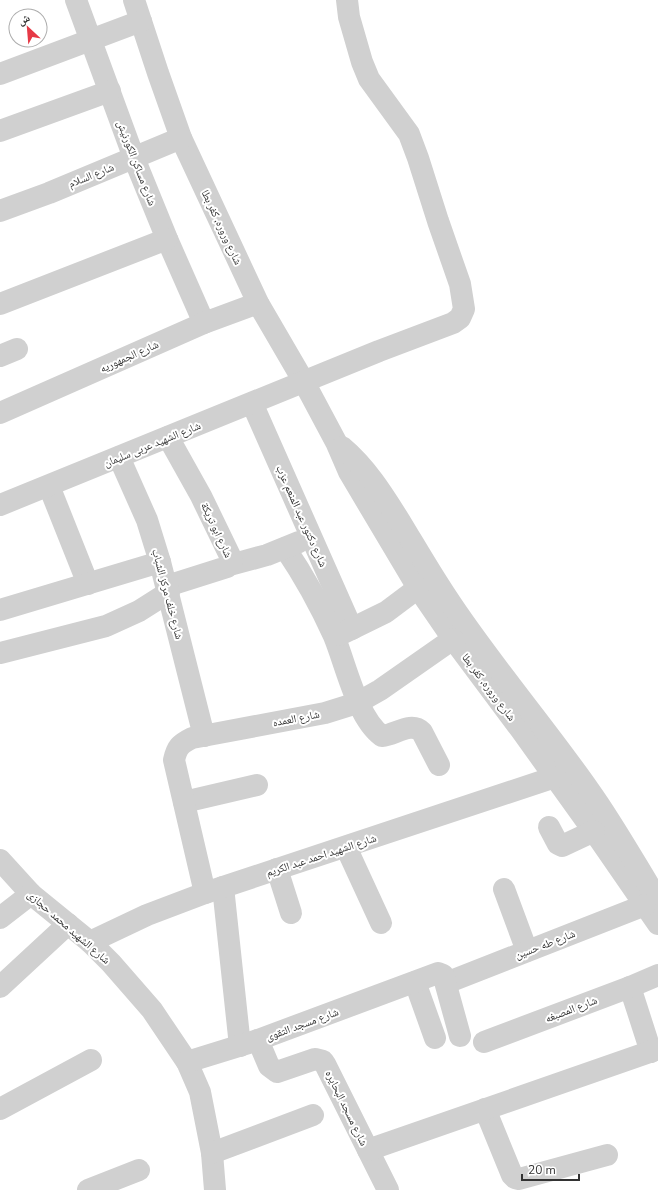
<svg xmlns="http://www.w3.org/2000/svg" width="658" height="1190" font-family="'Nunito Sans','Noto Naskh Arabic',sans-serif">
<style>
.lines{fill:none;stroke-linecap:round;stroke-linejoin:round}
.minor{stroke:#d0d0d0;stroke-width:22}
.labels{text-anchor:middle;stroke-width:4;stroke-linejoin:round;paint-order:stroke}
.street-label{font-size:11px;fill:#333;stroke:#fff}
</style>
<rect width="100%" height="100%" fill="#fff"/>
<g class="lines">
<g class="minor">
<polyline points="76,0 134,158 167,239 204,323"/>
<polyline points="134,0 158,73 181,138 258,303 304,382 336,442 349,472 418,588 453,639 521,730 600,840 658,924"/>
<polyline points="0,74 141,21"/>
<polyline points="0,131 110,91"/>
<polyline points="0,211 49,193 181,138"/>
<polyline points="0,304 167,239"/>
<polyline points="0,356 17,349"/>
<polyline points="252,403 352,629"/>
<polyline points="0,413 204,323 258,303"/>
<path d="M342 447C367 468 384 496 401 523 418 551 434 579 452 605 495 669 545 727 589 790 614 825 635 863 658 900"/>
<polyline points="119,457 147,520 160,562 204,736"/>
<polyline points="49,486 88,584"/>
<polyline points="0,505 379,351 453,323 460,318 464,309 460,284 438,221 418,158 409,134 369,79 362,62 349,17 347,0"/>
<path d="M285 548C304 576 320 605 334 636 346 665 357 718 382 736 395 735 411 721 422 732L439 765"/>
<polyline points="230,565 267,555 299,542"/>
<polyline points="167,586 227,567 231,563 232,560 201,496 168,437"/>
<polyline points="0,610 160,562"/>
<polyline points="339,635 386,612 418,588"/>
<polyline points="0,653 106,626 139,611 169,592"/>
<polyline points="184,802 257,785"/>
<polyline points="549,827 558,844 562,846 594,831"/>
<polyline points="346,847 381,923"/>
<polyline points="0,860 31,894 90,942 111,963 152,1010 187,1062 200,1092 212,1153 215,1190"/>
<polyline points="277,869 291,913"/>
<polyline points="223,887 240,1046"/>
<polyline points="504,889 527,951"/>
<path d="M205 893 174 760C177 747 180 744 192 738L325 713 357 703 380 690 453 639"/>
<polyline points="0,918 31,894"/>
<polyline points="90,942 147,915 205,893 555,777"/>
<polyline points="415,982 435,1038"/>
<polyline points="446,983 645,905"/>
<polyline points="0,987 68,924"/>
<polyline points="630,987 651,1052"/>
<polyline points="258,1040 269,1066 277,1072 315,1059 323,1061 325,1064 388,1190"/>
<polyline points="484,1042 630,987 658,975"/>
<polyline points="187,1062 258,1040 438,973 443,975 444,978 460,1036"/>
<polyline points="0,1109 91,1060"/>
<polyline points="485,1109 512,1175 515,1178 519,1179 607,1155"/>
<polyline points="368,1150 658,1049"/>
<polyline points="212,1153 313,1115"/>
<polyline points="88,1190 139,1170"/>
</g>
</g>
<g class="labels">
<g class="street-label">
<text transform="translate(137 163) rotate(69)" y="4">شارع مساكن الكورنيش</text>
<text transform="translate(91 175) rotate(-22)" y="4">شارع السلام</text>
<text transform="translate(222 227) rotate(65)" y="4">شارع وروره, كفر بطا</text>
<text transform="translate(129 356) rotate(-24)" y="4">شارع الجمهوريه</text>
<text transform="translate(152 444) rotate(-22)" y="4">شارع الشهيد عربى سليمان</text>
<text transform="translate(302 516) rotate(66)" y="4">شارع دكتور عبد المنعم عزب</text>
<text transform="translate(217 530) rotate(65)" y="4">شارع ابو تريكة</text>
<text transform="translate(168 594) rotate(75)" y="4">شارع خلف مركز الشباب</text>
<text transform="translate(489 687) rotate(53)" y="4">شارع وروره, كفر بطا</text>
<text transform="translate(296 718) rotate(-11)" y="4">شارع العمده</text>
<text transform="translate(321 855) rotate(-18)" y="4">شارع الشهيد احمد عبد الكريم</text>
<text transform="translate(69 927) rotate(41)" y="4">شارع الشهيد محمد حجازى</text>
<text transform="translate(545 944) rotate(-21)" y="4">شارع طه حسين</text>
<text transform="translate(571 1009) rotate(-21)" y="4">شارع المصبغه</text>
<text transform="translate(302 1024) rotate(-20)" y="4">شارع مسجد التقوى</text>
<text transform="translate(347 1108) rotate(64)" y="4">شارع مسجد البحايره</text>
</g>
</g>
<g transform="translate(28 28) rotate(334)"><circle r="19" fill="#ffffff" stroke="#adadad"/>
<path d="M0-3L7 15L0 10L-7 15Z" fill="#e63946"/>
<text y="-6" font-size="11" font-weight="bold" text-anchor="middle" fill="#333333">ش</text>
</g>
<path d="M522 1174v6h57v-6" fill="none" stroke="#333333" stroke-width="2"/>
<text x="528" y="1174" font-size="12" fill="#333333" stroke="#ffffff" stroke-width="3" paint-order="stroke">20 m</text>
</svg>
